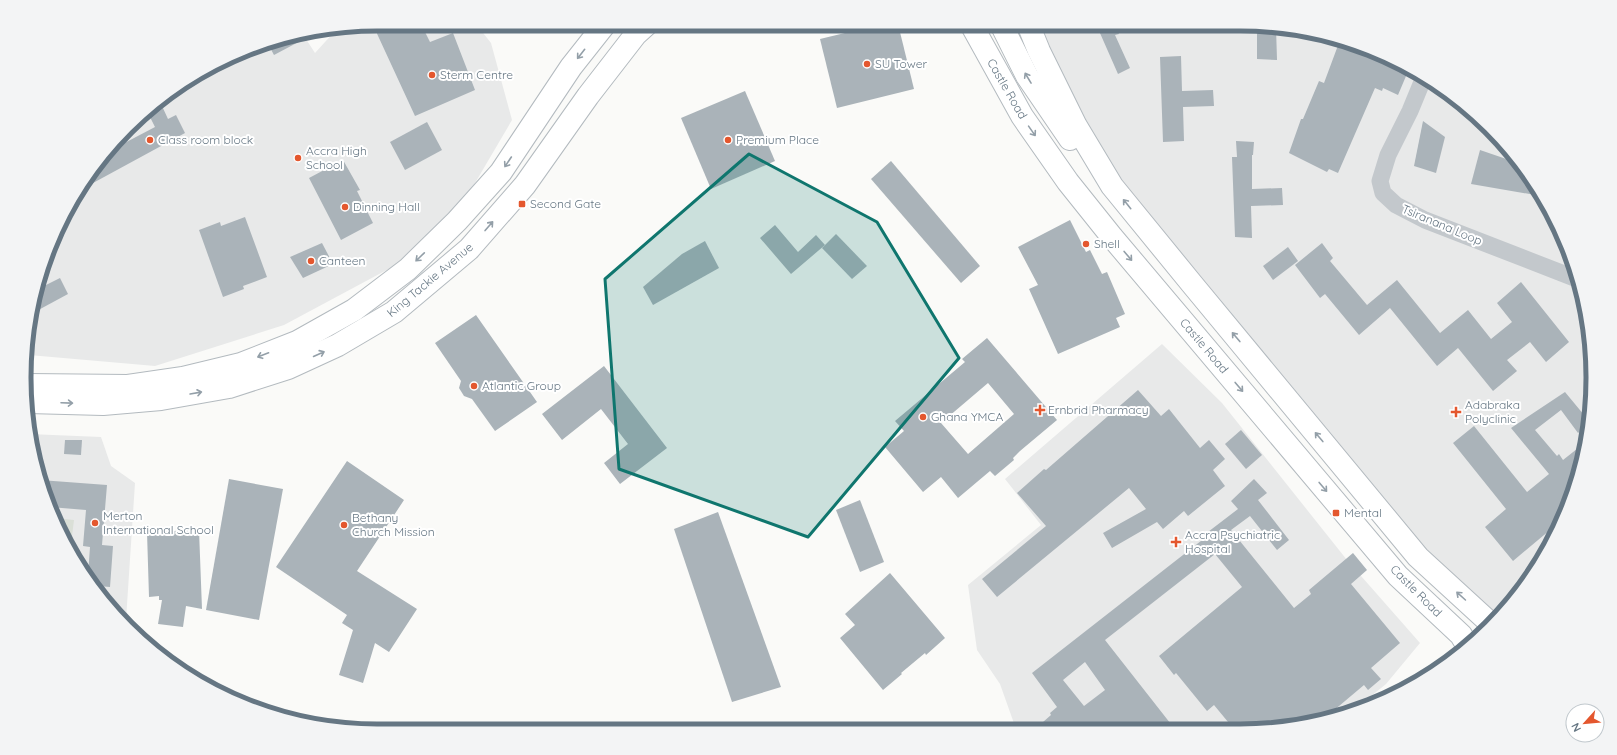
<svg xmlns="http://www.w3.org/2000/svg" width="1617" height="755" font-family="Quicksand,sans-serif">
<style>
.built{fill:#e8e9e9}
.green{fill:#dadfd7}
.building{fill:#aab3b9;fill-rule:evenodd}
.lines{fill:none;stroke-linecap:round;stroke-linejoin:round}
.secondary-casing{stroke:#b3babf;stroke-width:24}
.minor{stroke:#c3c8cc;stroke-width:17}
.secondary{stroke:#fff;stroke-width:22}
.oneway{stroke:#939fa8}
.marked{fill:#0f766e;fill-opacity:0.2;stroke:#0f766e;stroke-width:3;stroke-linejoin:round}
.poi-dot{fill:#e4572e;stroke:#fff;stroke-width:1.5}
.labels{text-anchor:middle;stroke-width:4;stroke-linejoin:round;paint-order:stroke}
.poi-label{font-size:12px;fill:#657683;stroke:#fff;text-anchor:start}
.street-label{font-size:12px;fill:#657683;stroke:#fff}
.rim{fill:none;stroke:#657683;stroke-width:5}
</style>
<rect width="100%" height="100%" fill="#fafaf8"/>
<g class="built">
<polygon points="378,24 476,24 491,43 512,120 468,195 396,265 284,325 155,366 29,355 31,309 71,201 145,112 201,71 264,43 304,36 315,53 335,31"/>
<polygon points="1032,24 1240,24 1308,31 1375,51 1436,83 1489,127 1533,181 1566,242 1586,308 1593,377 1586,446 1566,513 1520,593 1496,617 1437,562 1154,228 1085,127"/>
<polygon points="1162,344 1222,403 1347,560 1420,643 1386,684 1355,709 1286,728 1016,729 1000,684 977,650 968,585 1041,525 1005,479"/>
<polygon points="29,434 101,437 111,466 135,483 126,620 71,554 43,491"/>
</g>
<polygon class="green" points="55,518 74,520 70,552"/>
<g class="building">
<polygon points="378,24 421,24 430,42 453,33 475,90 415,116 373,25"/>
<polygon points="882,24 898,24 914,89 837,108 820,39"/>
<polygon points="1096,24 1115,24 1119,34 1115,35 1130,68 1118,74"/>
<polygon points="1257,26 1276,28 1277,60 1257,59"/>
<polygon points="305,36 306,38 274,55 267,42"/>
<polygon points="1340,40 1375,51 1409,69 1398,95 1383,88 1382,91 1375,88 1338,173 1329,169 1327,172 1289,153 1301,119 1303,119 1319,81 1324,83"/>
<polygon points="1181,56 1182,91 1213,90 1214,106 1183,107 1184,141 1163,142 1160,57"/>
<polygon points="745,91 775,161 711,189 681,118"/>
<polygon points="162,106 168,119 176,115 185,133 82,189 115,148 155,127 148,113"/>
<polygon points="1423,121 1445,137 1436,173 1414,166"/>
<polygon points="427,122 442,150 405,170 390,142"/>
<polygon points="1236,141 1254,142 1253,155 1252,155 1252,189 1282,188 1283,205 1251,206 1252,238 1235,237 1232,157 1237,157"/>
<polygon points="1480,150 1518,163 1533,181 1541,196 1471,184"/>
<polygon points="343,160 360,190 357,191 373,223 341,240 309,178"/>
<polygon points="891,161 980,266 961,283 871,179"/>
<polygon points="245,217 267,277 243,286 244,289 223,297 199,230 220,222 221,226"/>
<polygon points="1070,220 1086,252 1090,250 1102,274 1107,272 1125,314 1116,318 1120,327 1058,354 1029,289 1038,285 1018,247"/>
<polygon points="775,225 798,252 816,235 825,245 791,274 760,238"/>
<polygon points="836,234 867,266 852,279 822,248"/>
<polygon points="705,241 719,268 653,305 643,287 682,254"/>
<polygon points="322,243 333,264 303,278 290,257"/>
<polygon points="1322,243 1333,258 1330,261 1367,305 1397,280 1440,333 1468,310 1491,339 1512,322 1497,303 1521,282 1569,342 1546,362 1530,342 1507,360 1517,371 1493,391 1458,348 1437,366 1390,308 1359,335 1325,294 1320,298 1295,265"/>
<polygon points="1288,247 1298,261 1273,280 1263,266"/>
<polygon points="60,278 68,294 31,314 31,309 38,289"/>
<polygon points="476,315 537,402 495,431 472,399 464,396 459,388 461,381 435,343"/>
<path d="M987 338 1057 420 1020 451 1013 458 1014 460 995 476 990 471 958 498 941 477 923 492 885 447 904 431 895 421 965 362 962 359ZM988 383 1014 414 968 454 941 423Z"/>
<polygon points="604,366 667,448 620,484 604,463 628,444 601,409 562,440 542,414"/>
<polygon points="1138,390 1161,416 1169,409 1200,448 1209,440 1225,459 1213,470 1225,486 1188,516 1184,511 1163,529 1157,522 1112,548 1103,533 1146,509 1129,488 997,597 982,579 1046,526 1017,493 1044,469 1046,470"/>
<polygon points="1565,392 1589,421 1588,424 1578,433 1561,410 1535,430 1557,456 1559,454 1563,460 1587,441 1566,513 1554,534 1550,530 1513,561 1485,527 1506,509 1453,443 1474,426 1527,492 1549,474 1511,428"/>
<polygon points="1241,430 1262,455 1246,469 1225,444"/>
<polygon points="65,440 82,440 81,455 64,454"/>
<polygon points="347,461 404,500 357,571 417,609 389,652 375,643 363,683 339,675 353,630 342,623 347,615 276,567"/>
<polygon points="229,479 283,489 259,620 206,610"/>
<path d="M1254 479 1267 493 1258 500 1289 540 1277 550 1250 516 1231 530 1294 608 1311 594 1309 590 1353 553 1367 570 1351 584 1400 643 1371 668 1381 679 1368 690 1364 685 1326 717 1286 728H1233L1214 705 1207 711 1176 673 1174 675 1159 656 1242 587 1215 554 1105 640 1174 728 1102 729 1098 722 1089 729H1035L1051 715 1050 713 1057 707 1032 673 1206 537 1204 535 1238 509 1231 501ZM1085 662 1105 690 1084 706 1063 680Z"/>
<polygon points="40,480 107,485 102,545 113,546 110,587 98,586 88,575 90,547 83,546 86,510 50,507 43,491"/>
<polygon points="860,500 884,562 860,572 836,510"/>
<polygon points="718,512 781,687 732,702 674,529"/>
<polygon points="199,530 202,609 186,606 183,627 158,624 162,600 159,600 159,596 149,597 147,532"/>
<polygon points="890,573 945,638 926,655 925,653 901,673 902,674 883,690 840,638 855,625 845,614"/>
</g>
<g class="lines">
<defs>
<g id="secondary">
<polyline points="971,24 1022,116 1068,182 1112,237 1398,576 1461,635 1467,645"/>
<polyline points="1001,24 1027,76 1070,139"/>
<polyline points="1028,24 1039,51 1076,126 1112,186 1192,284 1418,557 1490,623"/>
<polyline points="28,385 128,386 183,378 241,364 297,342 354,310 408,269 457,221 501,172 571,67 605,24"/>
<polyline points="28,402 103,404 161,399 229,387 288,368 338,345 394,312 469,249 525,185 588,96 636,34 647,24"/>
</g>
</defs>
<use href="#secondary" class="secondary-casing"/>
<polyline class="minor" points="1424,77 1410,111 1388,155 1380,181 1383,193 1396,205 1425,220 1577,279"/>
<use href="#secondary" class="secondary"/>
</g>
<defs><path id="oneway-shaft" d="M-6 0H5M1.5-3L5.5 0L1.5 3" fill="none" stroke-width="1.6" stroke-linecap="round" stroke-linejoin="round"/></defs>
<g class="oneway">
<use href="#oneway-shaft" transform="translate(581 54) rotate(128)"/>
<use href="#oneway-shaft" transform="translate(1028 78) rotate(-121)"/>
<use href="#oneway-shaft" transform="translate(1032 131) rotate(55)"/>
<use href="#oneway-shaft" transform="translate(508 162) rotate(124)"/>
<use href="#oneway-shaft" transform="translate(1127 204) rotate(-129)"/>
<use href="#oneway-shaft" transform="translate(489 226) rotate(-49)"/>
<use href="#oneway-shaft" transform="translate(1128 256) rotate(50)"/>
<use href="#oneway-shaft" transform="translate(420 257) rotate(136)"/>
<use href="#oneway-shaft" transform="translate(1236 337) rotate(-130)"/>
<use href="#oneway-shaft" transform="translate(319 354) rotate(-24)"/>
<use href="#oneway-shaft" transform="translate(263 355) rotate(159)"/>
<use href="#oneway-shaft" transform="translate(1239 387) rotate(50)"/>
<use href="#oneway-shaft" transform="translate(196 393) rotate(-10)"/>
<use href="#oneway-shaft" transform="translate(67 403) rotate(2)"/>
<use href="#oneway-shaft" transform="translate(1319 437) rotate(-130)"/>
<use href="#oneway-shaft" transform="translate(1323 487) rotate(50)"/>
<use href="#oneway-shaft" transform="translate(1461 596) rotate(-138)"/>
</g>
<path class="marked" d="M749 154 877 222 959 358 808 537 619 469 605 279Z"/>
<g class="poi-dot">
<circle cx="867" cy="64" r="4"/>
<circle cx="432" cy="75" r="4"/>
<circle cx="150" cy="140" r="4"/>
<circle cx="728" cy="140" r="4"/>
<circle cx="298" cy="158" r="4"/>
<rect x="518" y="200" width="8" height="8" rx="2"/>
<circle cx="345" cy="207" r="4"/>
<circle cx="1086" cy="244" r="4"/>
<circle cx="311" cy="261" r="4"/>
<circle cx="474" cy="386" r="4"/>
<path d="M1038 404h4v4h4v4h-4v4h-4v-4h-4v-4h4z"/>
<path d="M1454 406h4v4h4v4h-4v4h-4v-4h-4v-4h4z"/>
<circle cx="923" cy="417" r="4"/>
<rect x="1332" y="509" width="8" height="8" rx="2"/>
<circle cx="95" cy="523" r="4"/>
<circle cx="344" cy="525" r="4"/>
<path d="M1174 536h4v4h4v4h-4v4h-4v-4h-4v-4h4z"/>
</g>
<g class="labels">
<g class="poi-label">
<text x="875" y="68">SU Tower</text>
<text x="440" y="79">Sterm Centre</text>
<text x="158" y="144">Class room block</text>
<text x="736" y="144">Premium Place</text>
<text x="306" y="155">Accra High<tspan x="306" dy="14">School</tspan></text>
<text x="530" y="208">Second Gate</text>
<text x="353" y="211">Dinning Hall</text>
<text x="1094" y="248">Shell</text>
<text x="319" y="265">Canteen</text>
<text x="482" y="390">Atlantic Group</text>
<text x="1465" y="409">Adabraka<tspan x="1465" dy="14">Polyclinic</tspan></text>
<text x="1048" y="414">Ernbrid Pharmacy</text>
<text x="931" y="421">Ghana YMCA</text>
<text x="1344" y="517">Mental</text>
<text x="103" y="520">Merton<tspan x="103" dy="14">International School</tspan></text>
<text x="352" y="522">Bethany<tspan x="352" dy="14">Church Mission</tspan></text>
<text x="1185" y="539">Accra Psychiatric<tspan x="1185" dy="14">Hospital</tspan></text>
</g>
<g class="street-label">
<text transform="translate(1007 89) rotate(60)" y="4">Castle Road</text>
<text transform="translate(1442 225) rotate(23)" y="4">Tsiranana Loop</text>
<text transform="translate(430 280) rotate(-40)" y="4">King Tackie Avenue</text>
<text transform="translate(1204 346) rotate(50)" y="4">Castle Road</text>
<text transform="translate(1416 591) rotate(45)" y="4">Castle Road</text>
</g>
</g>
<path d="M0 0H1617V755H0ZM377 31H1240A346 346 0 0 1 1586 377V378A346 346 0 0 1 1240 724H377A346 346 0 0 1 31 378V377A346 346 0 0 1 377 31Z" fill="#f3f4f5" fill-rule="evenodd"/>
<path class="rim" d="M377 31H1240A346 346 0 0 1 1586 377V378A346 346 0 0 1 1240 724H377A346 346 0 0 1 31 378V377A346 346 0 0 1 377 31Z"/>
<g transform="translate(1585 723) rotate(243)"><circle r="19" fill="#ffffff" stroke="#c1c8cd"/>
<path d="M0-3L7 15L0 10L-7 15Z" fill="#e4572e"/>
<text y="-6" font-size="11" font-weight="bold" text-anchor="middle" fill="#657683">N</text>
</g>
</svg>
